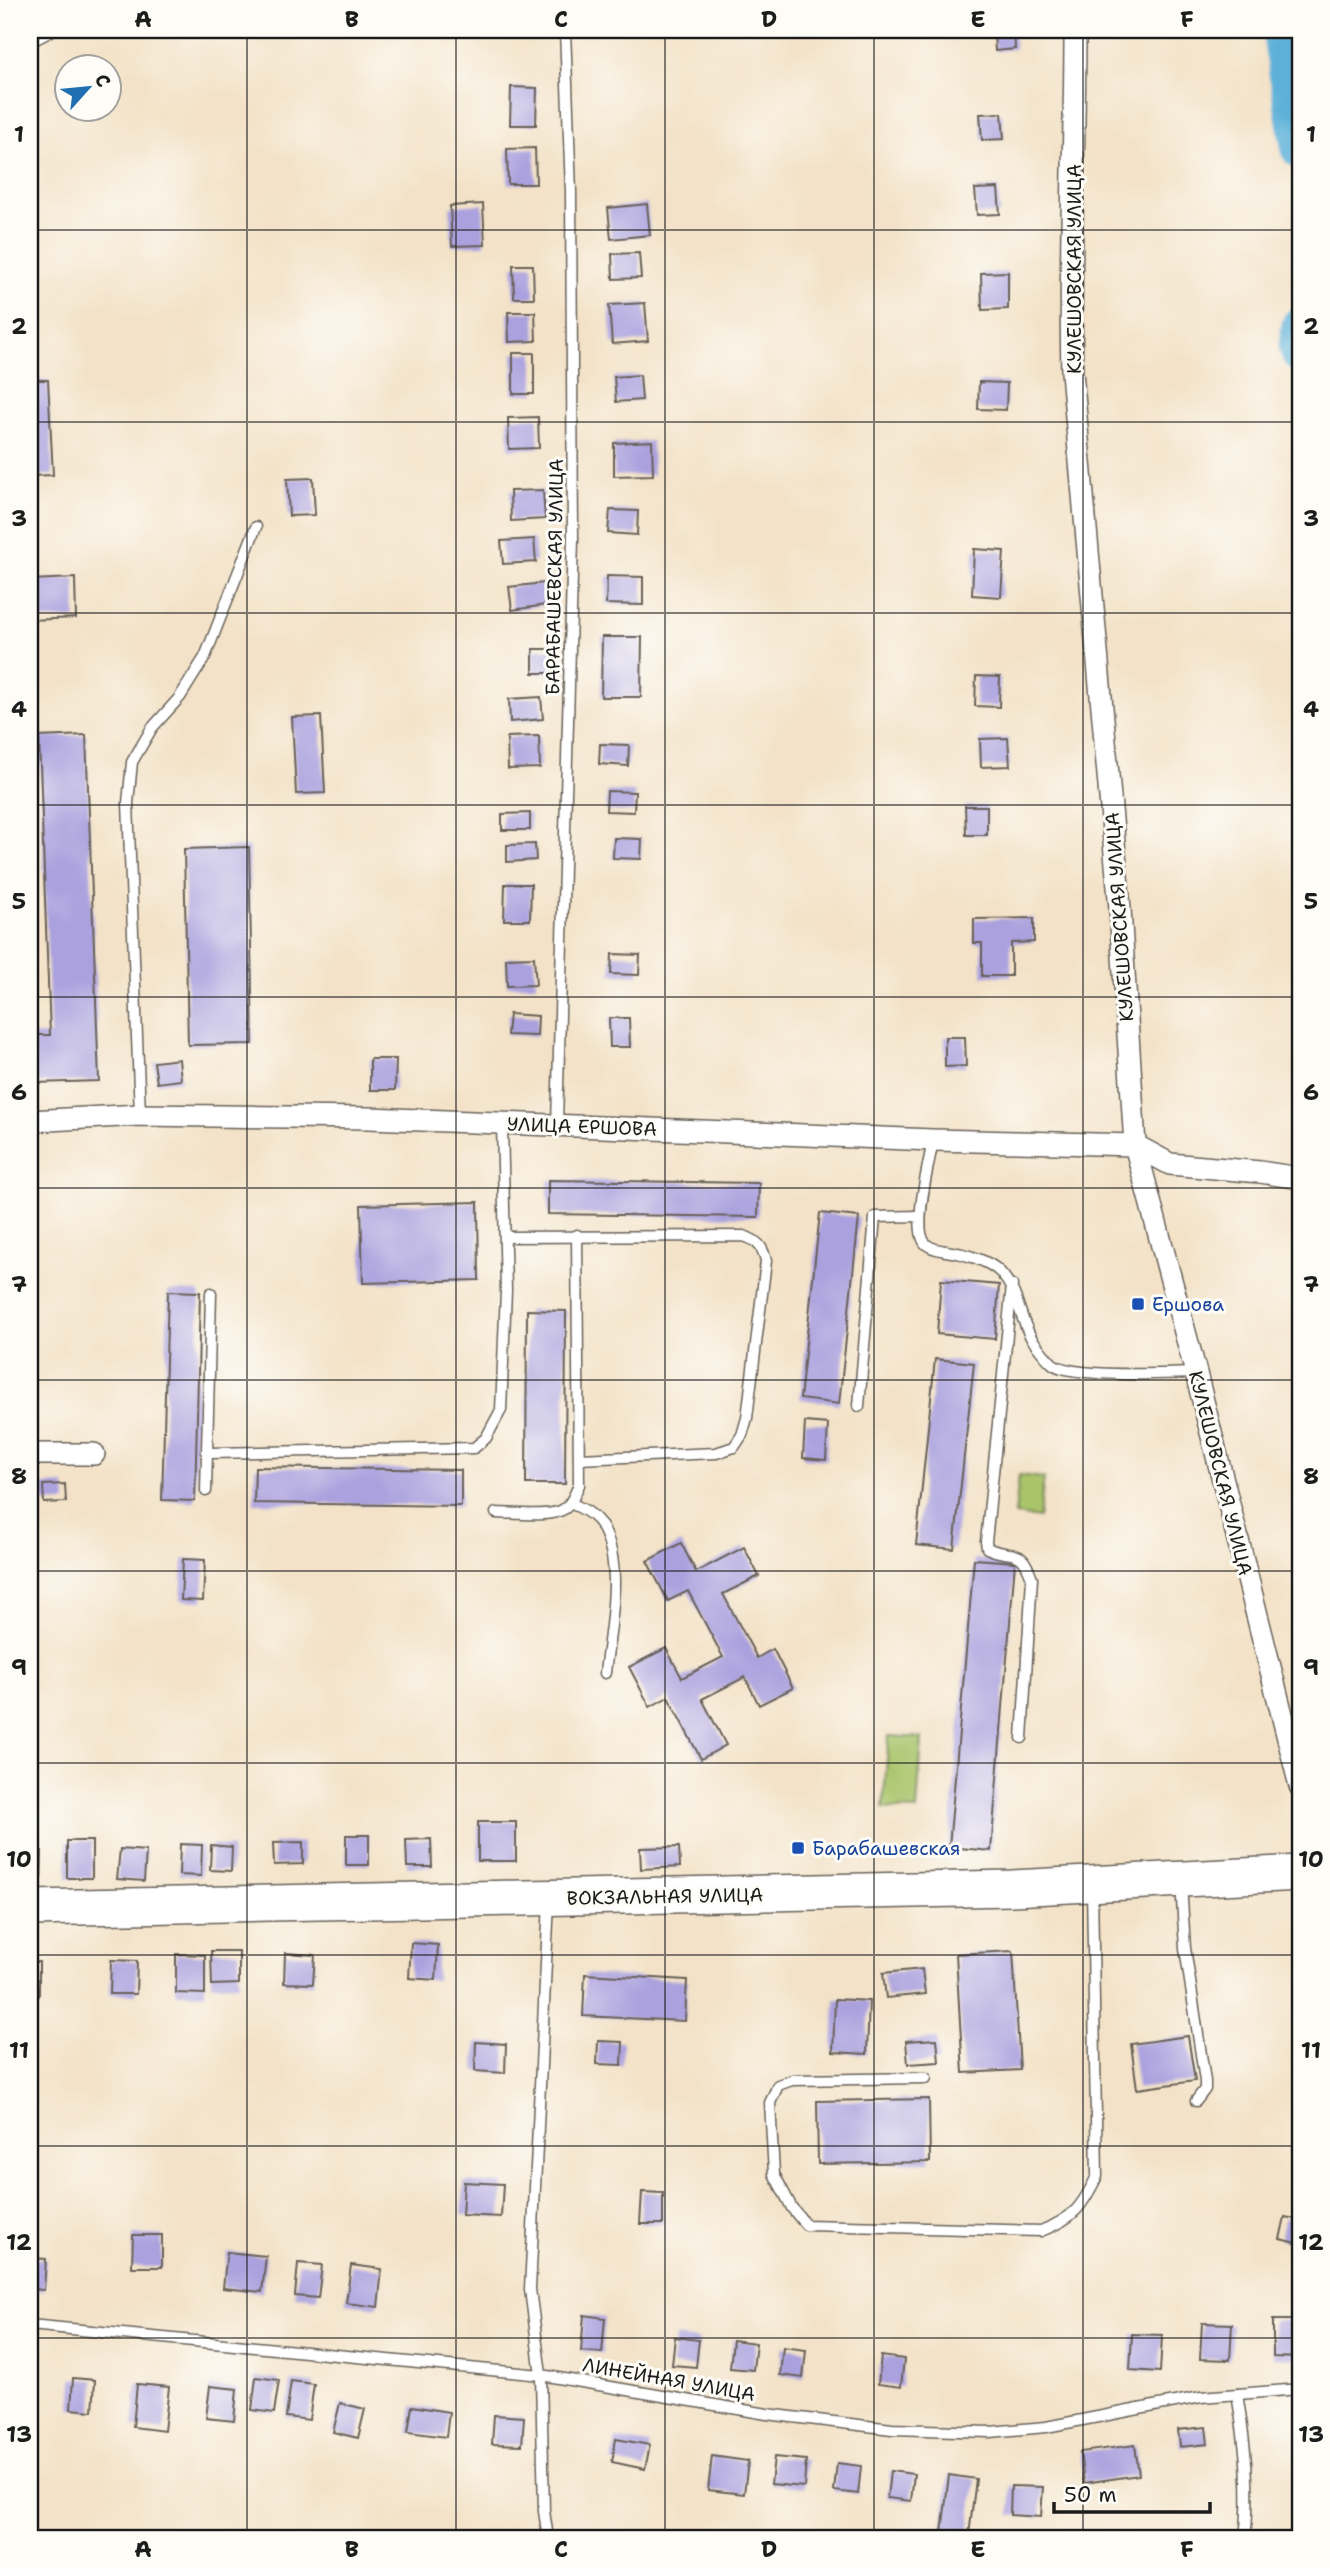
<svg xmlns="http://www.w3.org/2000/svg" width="1330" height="2568" font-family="'Shantell Sans',sans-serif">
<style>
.green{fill:#a9c46b;stroke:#627044;stroke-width:2}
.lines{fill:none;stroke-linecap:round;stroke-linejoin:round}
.river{stroke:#5db1d8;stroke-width:37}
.building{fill:#aaa1de}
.service-casing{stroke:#676158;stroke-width:13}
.minor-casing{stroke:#676158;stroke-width:24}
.primary-casing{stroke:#676158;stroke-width:38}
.service{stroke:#fff;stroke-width:10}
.minor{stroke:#fff;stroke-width:21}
.primary{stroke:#fff;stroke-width:35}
.grid{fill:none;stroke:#1c1c1c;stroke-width:2;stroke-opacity:0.55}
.transit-dot{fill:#1a4fb4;stroke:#fdfcf7;stroke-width:2.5}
.labels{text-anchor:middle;stroke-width:6;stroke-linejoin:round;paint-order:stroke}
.street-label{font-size:19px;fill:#1c1c1c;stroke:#fdfcf7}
.transit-label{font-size:19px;fill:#164399;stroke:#fdfcf7;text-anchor:start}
.neatline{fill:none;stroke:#1c1c1c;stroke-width:2.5}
.grid-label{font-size:23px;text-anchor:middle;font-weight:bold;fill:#1c1c1c}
</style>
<rect width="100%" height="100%" fill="#fdfcf7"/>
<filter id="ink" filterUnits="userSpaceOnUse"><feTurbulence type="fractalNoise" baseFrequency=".0143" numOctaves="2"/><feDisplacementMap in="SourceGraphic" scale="14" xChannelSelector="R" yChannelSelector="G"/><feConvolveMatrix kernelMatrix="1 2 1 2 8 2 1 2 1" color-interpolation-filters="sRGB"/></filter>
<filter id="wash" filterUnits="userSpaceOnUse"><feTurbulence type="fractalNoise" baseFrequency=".00686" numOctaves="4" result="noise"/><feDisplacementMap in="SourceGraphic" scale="28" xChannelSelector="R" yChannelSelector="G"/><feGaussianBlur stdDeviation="1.57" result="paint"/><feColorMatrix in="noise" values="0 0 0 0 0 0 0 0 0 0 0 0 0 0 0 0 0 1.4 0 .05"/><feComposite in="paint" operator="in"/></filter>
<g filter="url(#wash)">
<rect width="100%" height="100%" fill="#f3e2c7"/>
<g class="green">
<polygon points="1019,1475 1044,1478 1039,1518 1015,1515"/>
<polygon points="889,1736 922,1738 917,1810 883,1808"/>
</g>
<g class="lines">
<g class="river">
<polyline points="1280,30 1300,150"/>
<polyline points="1300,325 1297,347 1300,354"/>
</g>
</g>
<g id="blocks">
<g class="building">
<polygon points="972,30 1014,30 1015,49 995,51 994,32 972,34"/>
<polygon points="511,87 537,88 536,125 510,125"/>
<polygon points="1002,113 1004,139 982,140 980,114"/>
<polygon points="535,148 536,184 508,184 507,149"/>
<polygon points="998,188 1000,214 977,215 975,189"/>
<polygon points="483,204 485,245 452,246 450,206"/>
<polygon points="647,204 650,235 611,239 608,208"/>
<polygon points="639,253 641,278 613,279 612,254"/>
<polygon points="513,265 533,265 534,298 514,298"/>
<polygon points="1008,272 1008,309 982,310 981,273"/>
<polygon points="645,303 648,341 612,344 609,305"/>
<polygon points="508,312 535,312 536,341 509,342"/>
<rect x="513" y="353" width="21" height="41"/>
<polygon points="640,375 642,400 616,402 614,377"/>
<polygon points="30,380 48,380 53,475 30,476"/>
<polygon points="979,382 1007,383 1006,410 978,409"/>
<polygon points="538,417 539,448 509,449 508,418"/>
<polygon points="652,441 653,475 614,476 614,443"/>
<polygon points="313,478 315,515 289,516 287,479"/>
<polygon points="543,490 545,519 511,521 510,491"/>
<polygon points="610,510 638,511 637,535 608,533"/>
<polygon points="534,539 536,562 503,564 501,541"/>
<polygon points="974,549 1004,551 1001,597 972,595"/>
<polygon points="607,576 643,577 643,605 606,604"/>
<polygon points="75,578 76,618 30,620 30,580"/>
<polygon points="544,583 546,605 512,610 509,587"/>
<polygon points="602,637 642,637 641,697 601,697"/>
<rect x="533" y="649" width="21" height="24"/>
<polygon points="976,676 1000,677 999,707 975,706"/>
<polygon points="541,697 543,719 510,722 509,699"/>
<polygon points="321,716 325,793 296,794 292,717"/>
<polygon points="86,735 99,1081 35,1083 33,1035 50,1035 39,737"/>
<polygon points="539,736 540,768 508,769 507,737"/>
<polygon points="1008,738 1010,766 981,767 980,739"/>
<polygon points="600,744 629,745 628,766 599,764"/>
<polygon points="607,791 635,792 634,812 606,811"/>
<polygon points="965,806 987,806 987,835 966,835"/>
<polygon points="530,813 530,830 502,830 502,814"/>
<polygon points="614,838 642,839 641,859 613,858"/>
<polygon points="535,844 536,860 507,862 507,845"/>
<polygon points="249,847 253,1044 188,1045 184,849"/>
<polygon points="505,884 531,884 530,920 504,920"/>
<polygon points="1034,918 1034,942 1011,943 1011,976 982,976 982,943 974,943 974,919"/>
<polygon points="612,954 640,955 639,975 611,974"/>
<polygon points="534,957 536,985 507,986 506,958"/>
<polygon points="509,1014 538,1016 537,1036 507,1035"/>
<polygon points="609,1018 629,1018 630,1047 610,1047"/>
<polygon points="945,1037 965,1037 966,1066 945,1067"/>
<polygon points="179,1059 181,1080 157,1083 154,1062"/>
<polygon points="370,1059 396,1059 395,1090 370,1090"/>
<polygon points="548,1180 759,1183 758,1217 548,1214"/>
<polygon points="478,1202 479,1280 363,1283 361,1205"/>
<polygon points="820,1213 859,1217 839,1404 800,1399"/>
<polygon points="941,1280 999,1285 995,1339 937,1334"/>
<polygon points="168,1291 200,1292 195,1501 162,1500"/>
<polygon points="527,1310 566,1311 565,1484 526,1484"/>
<polygon points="935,1359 974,1363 954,1549 916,1545"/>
<polygon points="805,1422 828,1424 826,1460 803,1458"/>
<polygon points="255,1467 461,1470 461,1506 254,1503"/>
<polygon points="65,1484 66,1502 44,1503 43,1485"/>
<polygon points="681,1543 696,1572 744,1547 759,1576 723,1594 757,1658 773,1649 793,1688 759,1705 745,1677 702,1699 726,1745 701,1759 668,1697 650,1707 629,1667 666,1648 682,1678 723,1657 688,1591 668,1601 647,1561"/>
<polygon points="183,1559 205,1560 203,1601 181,1600"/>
<polygon points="974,1559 1015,1562 991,1851 949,1847"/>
<rect x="478" y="1822" width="38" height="39"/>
<rect x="346" y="1835" width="23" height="30"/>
<polygon points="431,1839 432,1867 407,1867 406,1840"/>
<rect x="67" y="1841" width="25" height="37"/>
<polygon points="303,1842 303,1864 274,1865 273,1843"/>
<polygon points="180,1844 202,1845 201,1876 179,1875"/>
<polygon points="211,1845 232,1847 231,1871 210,1870"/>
<polygon points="679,1847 680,1867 641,1869 640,1848"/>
<polygon points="120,1849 146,1851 144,1881 117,1879"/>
<polygon points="30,1851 42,1851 41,1881 30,1881"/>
<polygon points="411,1943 438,1945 436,1980 409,1978"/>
<polygon points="211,1951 239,1951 239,1984 212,1985"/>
<polygon points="1013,1951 1020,2070 963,2073 956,1954"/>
<polygon points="285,1953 315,1955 313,1984 284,1983"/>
<polygon points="176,1954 205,1955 205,1994 176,1993"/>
<polygon points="111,1960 137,1961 136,1994 110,1994"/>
<rect x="30" y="1962" width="9" height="34"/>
<polygon points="922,1969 925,1994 886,1998 883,1973"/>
<polygon points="585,1974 687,1980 685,2021 583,2016"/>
<polygon points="835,1999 869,2001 867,2054 833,2052"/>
<polygon points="1188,2036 1195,2081 1137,2089 1131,2044"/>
<polygon points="937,2039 939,2062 908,2064 906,2041"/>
<polygon points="598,2041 623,2042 622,2065 597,2064"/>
<polygon points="476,2042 506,2044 505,2073 475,2071"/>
<polygon points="929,2099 930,2162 818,2164 817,2101"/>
<polygon points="464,2182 503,2184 501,2217 462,2215"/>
<polygon points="642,2192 663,2193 663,2224 640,2224"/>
<polygon points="1285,2217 1300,2220 1300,2244 1280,2239"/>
<polygon points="133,2235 162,2235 162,2267 132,2267"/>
<polygon points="227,2252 266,2256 262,2292 223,2288"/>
<polygon points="30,2258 46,2259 44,2290 30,2289"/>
<polygon points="298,2263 322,2265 318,2298 295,2296"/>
<polygon points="351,2265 382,2269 378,2307 346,2303"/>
<polygon points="584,2315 605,2318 602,2353 581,2351"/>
<polygon points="1273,2320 1300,2320 1300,2358 1273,2357"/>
<polygon points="1202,2323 1232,2324 1230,2360 1200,2359"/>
<polygon points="1132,2334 1162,2335 1160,2372 1130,2370"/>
<polygon points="675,2337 699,2340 696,2367 672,2365"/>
<polygon points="733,2340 756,2343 753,2370 730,2368"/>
<polygon points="783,2347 806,2350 803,2378 780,2375"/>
<polygon points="881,2356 904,2359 901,2387 878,2384"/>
<polygon points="256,2377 279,2380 274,2413 252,2410"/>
<polygon points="73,2378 95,2380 93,2411 71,2409"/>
<polygon points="291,2381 314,2384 309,2420 286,2417"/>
<polygon points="137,2384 169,2387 164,2431 133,2427"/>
<polygon points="210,2386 237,2389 234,2421 206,2418"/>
<polygon points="340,2403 365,2409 358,2438 333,2432"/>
<polygon points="412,2406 449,2412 446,2437 408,2432"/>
<polygon points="494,2415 524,2417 522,2445 492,2444"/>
<polygon points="1206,2427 1208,2444 1180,2447 1178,2430"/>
<polygon points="616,2439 650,2445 645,2469 612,2462"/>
<polygon points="1135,2445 1139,2475 1084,2483 1080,2452"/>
<polygon points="712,2456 748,2461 744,2494 708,2490"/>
<polygon points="774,2457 806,2460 804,2487 771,2484"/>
<polygon points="837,2463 861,2466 858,2494 834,2491"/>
<polygon points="890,2471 914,2474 911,2501 887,2498"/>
<polygon points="949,2475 976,2479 969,2535 942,2532"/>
<polygon points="1011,2486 1043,2487 1041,2517 1010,2515"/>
</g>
</g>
</g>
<g filter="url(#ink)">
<use href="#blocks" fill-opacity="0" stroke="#676158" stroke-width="2"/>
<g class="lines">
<defs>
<g id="service">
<polyline points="30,42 53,30"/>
<polyline points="140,1115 128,803 132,762 152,728 180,697 205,657 256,527"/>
<polyline points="557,1124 573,539 571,192 565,30"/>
<path d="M933 1140C930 1160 911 1230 926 1244 931 1249 940 1250 946 1251 963 1253 988 1260 1000 1272 1020 1294 1018 1316 1032 1339 1037 1346 1046 1358 1053 1364 1072 1378 1169 1374 1196 1373"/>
<path d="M506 1237 744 1236C758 1241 763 1247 766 1261L747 1418 742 1435 734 1447 716 1453 579 1459"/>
<path d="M1012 1285 986 1542 987 1548C1013 1560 1020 1544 1032 1578L1022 1738"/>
<polyline points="859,1406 875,1217 920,1216"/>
<polyline points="208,1453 474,1448 486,1438 501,1410 506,1291 502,1124"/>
<polyline points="206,1491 211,1293"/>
<path d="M570 1503C580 1507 590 1512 597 1520 627 1555 609 1632 605 1673"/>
<path d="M496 1513C512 1513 551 1518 564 1509 572 1504 575 1493 579 1485L577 1235"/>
<polyline points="1181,1883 1185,1948 1205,2081 1205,2089 1196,2101"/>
<path d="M926 2078 792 2080 778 2085 770 2103 774 2174 792 2208 806 2225 1041 2231C1074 2218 1082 2207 1097 2176L1092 1888"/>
<polyline points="30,2325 541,2375 767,2414 892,2429 990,2432 1046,2427 1201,2397 1300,2389"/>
<path d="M1237 2394C1245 2442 1251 2490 1245 2538"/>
<polyline points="548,2538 544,2511 541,2375 530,2289 549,1902"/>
</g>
<g id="minor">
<path d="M1075 30C1075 144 1069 258 1072 372L1120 909 1135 1145 1196 1373 1300 1786"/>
<polyline points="30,1121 140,1115 369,1118 933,1140 1135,1145 1170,1164 1260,1172 1300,1178"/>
<polyline points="30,1454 94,1454"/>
</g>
<polyline id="primary" points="30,1908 1012,1888 1300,1873"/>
</defs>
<use href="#service" class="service-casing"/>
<use href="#minor" class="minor-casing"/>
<use href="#primary" class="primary-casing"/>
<use href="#service" class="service"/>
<use href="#minor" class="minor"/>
<use href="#primary" class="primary"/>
</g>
</g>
<path class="grid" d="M247 30V2538M456 30V2538M665 30V2538M874 30V2538M1083 30V2538M30 230H1300M30 422H1300M30 613H1300M30 805H1300M30 997H1300M30 1188H1300M30 1380H1300M30 1571H1300M30 1763H1300M30 1955H1300M30 2146H1300M30 2338H1300"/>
<g class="transit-dot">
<rect x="1131" y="1297" width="14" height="14" rx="3.5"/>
<rect x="791" y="1841" width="14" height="14" rx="3.5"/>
</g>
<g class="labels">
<g class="street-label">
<text transform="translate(1074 269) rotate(-90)" y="7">КУЛЕШОВСКАЯ УЛИЦА</text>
<text transform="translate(554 577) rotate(-89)" y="7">БАРАБАШЕВСКАЯ УЛИЦА</text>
<text transform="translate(1119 917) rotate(-94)" y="7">КУЛЕШОВСКАЯ УЛИЦА</text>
<text transform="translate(582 1126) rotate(2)" y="7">УЛИЦА ЕРШОВА</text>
<text transform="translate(1221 1473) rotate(76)" y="7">КУЛЕШОВСКАЯ УЛИЦА</text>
<text transform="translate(665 1896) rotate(-1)" y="7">ВОКЗАЛЬНАЯ УЛИЦА</text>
<text transform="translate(669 2379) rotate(10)" y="7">ЛИНЕЙНАЯ УЛИЦА</text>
</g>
<g class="transit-label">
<text x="1152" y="1311">Ершова</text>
<text x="812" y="1855">Барабашевская</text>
</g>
</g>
<rect width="1330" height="2568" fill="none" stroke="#fdfcf7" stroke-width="77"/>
<g transform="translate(88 88) rotate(63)"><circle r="33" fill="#fdfcf7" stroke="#a3a29f" stroke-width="2"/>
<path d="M0-5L12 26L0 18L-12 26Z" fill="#1f6fb2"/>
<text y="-10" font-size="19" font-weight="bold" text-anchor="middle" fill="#1c1c1c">С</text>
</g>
<path d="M1054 2502v10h156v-10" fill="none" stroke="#1c1c1c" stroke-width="3.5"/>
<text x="1064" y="2502" font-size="21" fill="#1c1c1c" stroke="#fdfcf7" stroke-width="5" paint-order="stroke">50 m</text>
<rect x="38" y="38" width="1254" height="2492" class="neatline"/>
<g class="grid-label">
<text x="143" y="27">A</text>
<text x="352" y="27">B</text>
<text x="561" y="27">C</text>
<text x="769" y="27">D</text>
<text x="978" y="27">E</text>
<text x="1187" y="27">F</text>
<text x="19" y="142">1</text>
<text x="1311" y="142">1</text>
<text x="19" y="334">2</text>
<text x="1311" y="334">2</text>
<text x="19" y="526">3</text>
<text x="1311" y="526">3</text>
<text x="19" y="717">4</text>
<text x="1311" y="717">4</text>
<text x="19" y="909">5</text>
<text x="1311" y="909">5</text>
<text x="19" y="1100">6</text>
<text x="1311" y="1100">6</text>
<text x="19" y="1292">7</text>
<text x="1311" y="1292">7</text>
<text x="19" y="1484">8</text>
<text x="1311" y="1484">8</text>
<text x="19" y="1675">9</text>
<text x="1311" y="1675">9</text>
<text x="19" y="1867">10</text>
<text x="1311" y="1867">10</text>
<text x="19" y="2058">11</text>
<text x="1311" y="2058">11</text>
<text x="19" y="2250">12</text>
<text x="1311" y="2250">12</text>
<text x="19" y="2442">13</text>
<text x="1311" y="2442">13</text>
<text x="143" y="2557">A</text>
<text x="352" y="2557">B</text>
<text x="561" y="2557">C</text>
<text x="769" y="2557">D</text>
<text x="978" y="2557">E</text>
<text x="1187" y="2557">F</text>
</g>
</svg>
